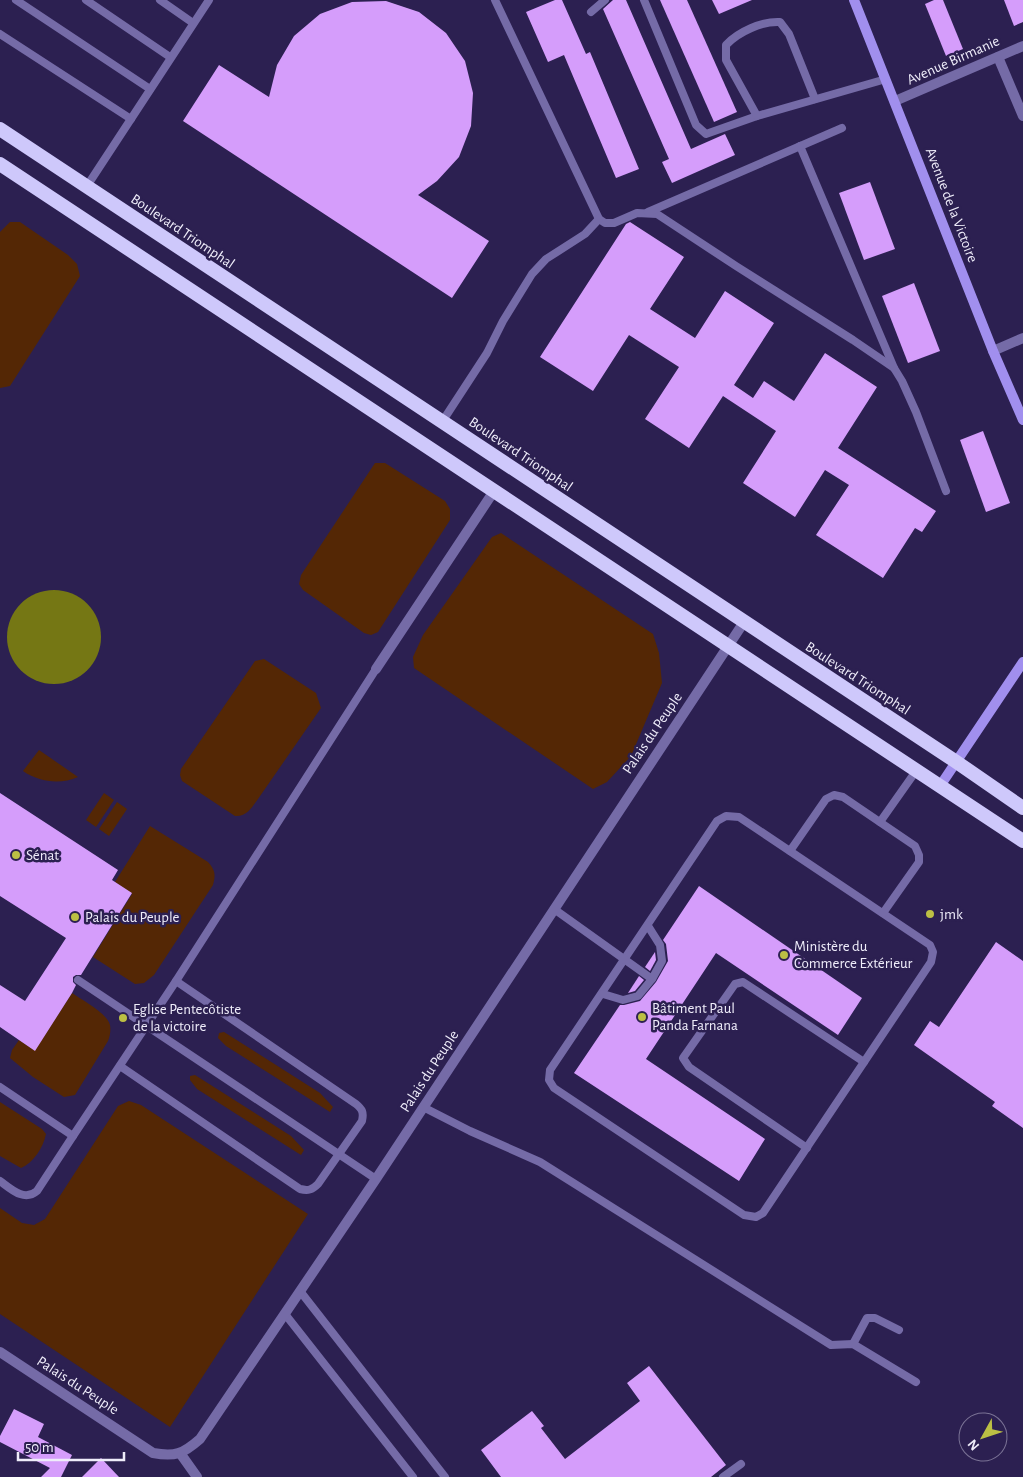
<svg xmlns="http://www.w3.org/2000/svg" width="1023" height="1477" font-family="'Alegreya Sans',sans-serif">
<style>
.green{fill:#542705}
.water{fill:#757714}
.building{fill:#d59dfb}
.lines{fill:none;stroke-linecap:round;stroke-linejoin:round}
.service{stroke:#756ba7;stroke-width:8}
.pedestrian{stroke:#756ba7;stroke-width:10}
.minor{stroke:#756ba7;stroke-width:10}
.tertiary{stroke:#756ba7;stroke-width:10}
.secondary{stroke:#a18fee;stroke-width:10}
.trunk{stroke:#cec8fb;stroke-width:14}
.poi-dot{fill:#bcbf44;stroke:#2c2051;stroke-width:2}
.labels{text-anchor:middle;stroke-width:5;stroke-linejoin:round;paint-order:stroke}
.street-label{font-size:15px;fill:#efedfa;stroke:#2c2051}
.poi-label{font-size:15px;fill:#efedfa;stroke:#2c2051;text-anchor:start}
</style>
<rect width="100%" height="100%" fill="#2c2051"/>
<g class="green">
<polygon points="10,222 20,222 68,255 77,264 80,276 10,386 0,388 0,232"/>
<polygon points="375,463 385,463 445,501 450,509 450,520 378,632 371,635 364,633 303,590 299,584 301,575"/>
<polygon points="501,533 653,634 659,653 662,683 631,756 607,782 593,789 414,668 413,657 423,635 492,537"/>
<path d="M264 659 316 693 321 708 258 799C252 807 247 817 235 816L182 781 180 775 181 769 255 661Z"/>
<path d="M39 750 78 777C60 785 39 782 23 771Z"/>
<polygon points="104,793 114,800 96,827 86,820"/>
<polygon points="117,802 127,809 109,836 99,829"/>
<path d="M150 826 208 862C215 870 216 874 213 885L154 975 144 983 135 984 93 957 132 894 115 882Z"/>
<path d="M72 993C82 1000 107 1013 110 1025 111 1030 110 1036 108 1041L75 1095 64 1097 33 1077 10 1058 12 1050 19 1040 35 1050Z"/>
<polygon points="224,1032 320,1093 333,1107 330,1112 226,1046 218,1038 219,1033"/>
<polygon points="195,1075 291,1136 304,1150 301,1155 197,1089 190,1080 190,1076"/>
<polygon points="129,1101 141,1105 308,1214 170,1427 0,1314 0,1208 22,1223 34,1225 45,1219 118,1106"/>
<path d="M0 1102 42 1129 46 1134C43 1148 34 1162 21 1168L0 1156Z"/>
</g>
<circle class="water" cx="54" cy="637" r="47"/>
<g class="building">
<polygon points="555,0 562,0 586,54 590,52 639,169 616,178 564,55 548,62 526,12"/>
<polygon points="613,0 626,0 691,149 725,134 735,155 672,183 662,162 669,159 603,9"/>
<polygon points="660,0 687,0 737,112 714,122"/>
<polygon points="712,0 752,0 719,14"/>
<polygon points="934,0 943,0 963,49 946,56 925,4"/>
<polygon points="1004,0 1023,0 1023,22 1014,26"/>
<polygon points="386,1 419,12 446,33 465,61 473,93 471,126 459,157 437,181 418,195 489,241 452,298 183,121 219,65 269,97 277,65 294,36 320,14 352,2"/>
<polygon points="870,182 895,249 864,260 839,193"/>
<polygon points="630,222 684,257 650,309 695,338 725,291 774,323 734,385 753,398 764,381 794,401 825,353 877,387 838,448 936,511 922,532 915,528 883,578 816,535 849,485 825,470 795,517 743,483 776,431 723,396 689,448 645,419 679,367 629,335 593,391 540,357 626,224"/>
<polygon points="914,283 940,351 908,363 882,296"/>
<polygon points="983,431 1010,503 986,512 960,440"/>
<polygon points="0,793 118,870 112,880 132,893 81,975 76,975 73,977 73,982 76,985 72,993 35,1051 0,1027 0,985 25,1001 66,938 0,896"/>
<polygon points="699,886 862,998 838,1035 716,953 646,1059 765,1139 739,1181 574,1073 620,1005 624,1005 640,1001 656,982 668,961 666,944 663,940"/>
<polygon points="996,942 1023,961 1023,1128 992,1106 995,1102 914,1045 930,1021 939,1027"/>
<polygon points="655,952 656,960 650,971 645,967"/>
<polygon points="639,976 644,980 635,991 628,993"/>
<polygon points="649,1366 726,1465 711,1477 501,1477 481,1450 532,1411 544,1426 541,1428 565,1459 640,1401 627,1383"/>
<polygon points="14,1409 44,1424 38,1437 72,1455 61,1477 41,1477 50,1468 0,1442 0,1436"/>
<polygon points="101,1458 119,1477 82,1477"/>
</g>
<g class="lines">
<g class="service">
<polyline points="16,0 150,89"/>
<polyline points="86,0 170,57"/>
<polyline points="160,0 193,23"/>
<polyline points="495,0 599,219 605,223 614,223 637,213 657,214 736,266 853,340 894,368 902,381 916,412 946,491"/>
<polyline points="644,0 696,125 706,134 757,116 886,79"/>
<polyline points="591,12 605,0"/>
<polyline points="0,34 131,119"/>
<path d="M757 116 726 60V45C738 32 762 21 780 22L789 34 815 99"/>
<polyline points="800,146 894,368"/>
<polyline points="87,186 209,0"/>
<polyline points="648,212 842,128"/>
<polyline points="442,422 487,353 503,321 532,274 546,259 585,234 599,219"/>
<polygon points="726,816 739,817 930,945 933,952 931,962 763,1213 756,1217 744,1215 554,1088 549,1080 550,1070 717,821"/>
<polyline points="880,822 916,771"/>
<polyline points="790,851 826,799 834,795 843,797 915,846 919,855 919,862 883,913"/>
<polyline points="554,909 652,979"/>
<polyline points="78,980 376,1179"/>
<polyline points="603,994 623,1000 638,996 652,979 662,961 660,945 648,926"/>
<path d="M120 1066 300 1189C308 1191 312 1190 318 1184L362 1121C364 1112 362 1109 356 1104L176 981"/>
<polyline points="0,1087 73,1136 176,981 376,669"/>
<polyline points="423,1107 470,1131 540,1162 831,1345 853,1344 916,1382"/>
<polyline points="807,1148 689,1067 683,1058 735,984 743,982 864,1062"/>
<path d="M0 1181C11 1189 24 1202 37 1191L73 1136"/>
<polyline points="300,1291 445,1477"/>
<polyline points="285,1314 413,1477"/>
<polyline points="853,1344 867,1318 875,1318 899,1330"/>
<polyline points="723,1477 741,1464"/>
</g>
<polyline class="pedestrian" points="376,669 494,491"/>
<g class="minor">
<polyline points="998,57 1023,116"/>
<polyline points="993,351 1023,338"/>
<polyline points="180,1453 197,1477"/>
</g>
<g class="tertiary">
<polyline points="895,101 1023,46"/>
<path d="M0 1352 153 1453C175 1457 183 1454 200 1439L376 1179 744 622"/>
</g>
<g class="secondary">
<polyline points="854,0 993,351 1023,420"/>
<polyline points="940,786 1023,662"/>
</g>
<g class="trunk">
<polyline points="0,129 955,761 1023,808"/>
<polyline points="0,164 1023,841"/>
</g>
</g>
<g class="poi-dot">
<circle cx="16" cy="855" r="5"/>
<circle cx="930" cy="914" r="5"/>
<circle cx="75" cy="917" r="5"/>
<circle cx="784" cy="955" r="5"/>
<circle cx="642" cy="1017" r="5"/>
<circle cx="123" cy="1018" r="5"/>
</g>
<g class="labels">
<g class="street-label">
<text transform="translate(953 60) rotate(-24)" y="5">Avenue Birmanie</text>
<text transform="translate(952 205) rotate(69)" y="5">Avenue de la Victoire</text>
<text transform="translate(183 231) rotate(34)" y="5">Boulevard Triomphal</text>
<text transform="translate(521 454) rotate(34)" y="5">Boulevard Triomphal</text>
<text transform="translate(858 678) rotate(33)" y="5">Boulevard Triomphal</text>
<text transform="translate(652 733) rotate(-56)" y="5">Palais du Peuple</text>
<text transform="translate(429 1071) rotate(-57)" y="5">Palais du Peuple</text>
<text transform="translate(78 1385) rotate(33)" y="5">Palais du Peuple</text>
</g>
<g class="poi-label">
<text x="26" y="860">Sénat</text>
<text x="940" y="919">jmk</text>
<text x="85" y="922">Palais du Peuple</text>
<text x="794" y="951">Ministère du<tspan x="794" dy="17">Commerce Extérieur</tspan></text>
<text x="652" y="1013">Bâtiment Paul<tspan x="652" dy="17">Panda Farnana</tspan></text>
<text x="133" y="1014">Eglise Pentecôtiste<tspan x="133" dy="17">de la victoire</tspan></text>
</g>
</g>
<g transform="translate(983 1437) rotate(230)"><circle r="24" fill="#2c2051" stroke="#7a7295"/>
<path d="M0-4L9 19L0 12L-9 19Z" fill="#bcbf44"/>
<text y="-8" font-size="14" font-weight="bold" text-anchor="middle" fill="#efedfa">N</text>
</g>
<path d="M18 1452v8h106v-8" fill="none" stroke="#efedfa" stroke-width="2.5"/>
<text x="25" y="1452" font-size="15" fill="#efedfa" stroke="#2c2051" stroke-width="4" paint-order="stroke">50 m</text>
</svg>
